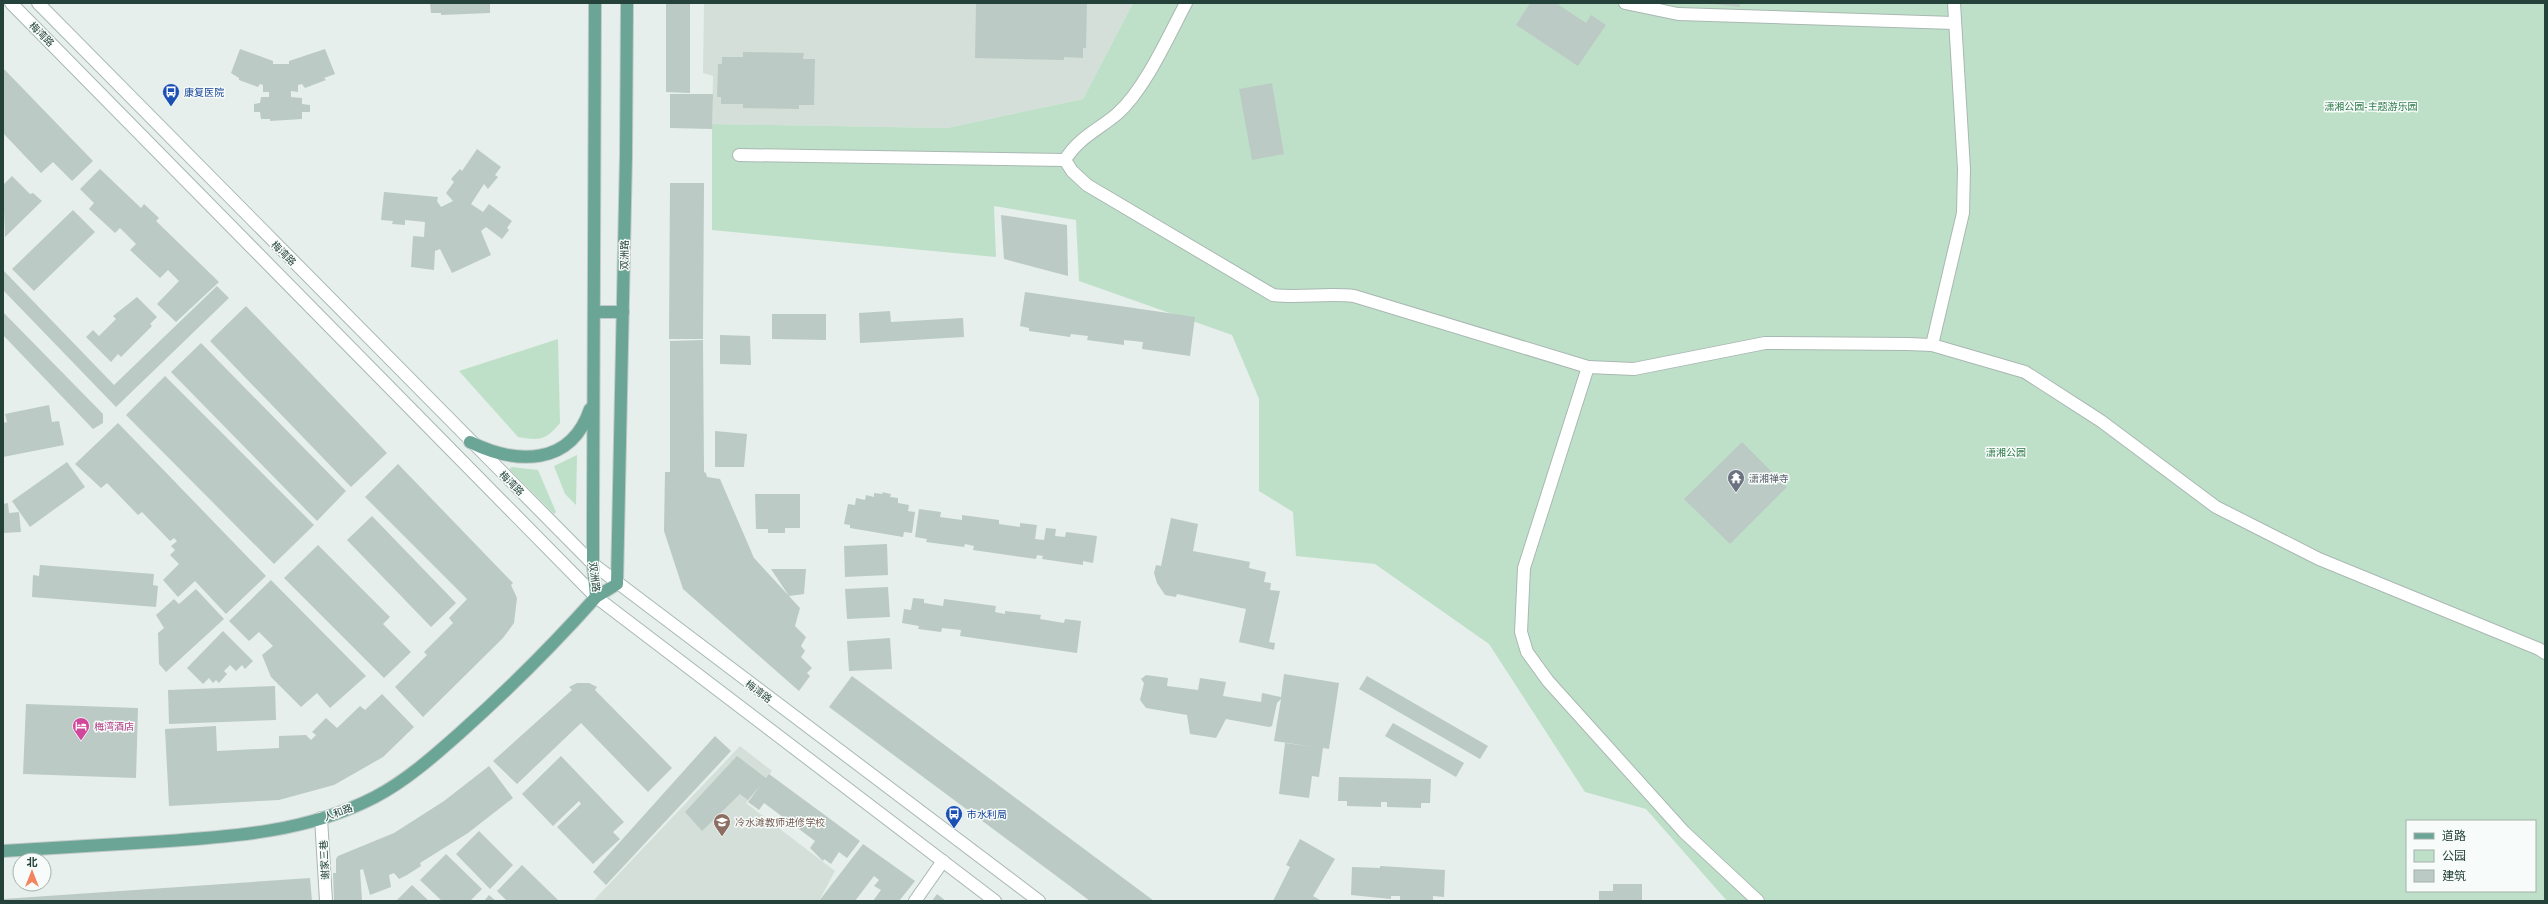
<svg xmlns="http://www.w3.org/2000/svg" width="2548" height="904" font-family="'Noto Sans','Noto Sans SC',sans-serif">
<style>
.built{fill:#d4dfda}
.green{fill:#bfe0c8;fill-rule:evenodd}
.building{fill:#bbcac4}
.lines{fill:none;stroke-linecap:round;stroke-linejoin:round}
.minor-casing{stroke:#a8b8b2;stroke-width:14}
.major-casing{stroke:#c2cac8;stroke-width:14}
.minor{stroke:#fff;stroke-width:12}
.major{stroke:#6aa596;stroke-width:12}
.labels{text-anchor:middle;stroke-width:3;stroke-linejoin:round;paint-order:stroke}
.street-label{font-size:10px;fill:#24423a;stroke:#f7fbf9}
.transit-label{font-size:10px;fill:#164399;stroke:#f7fbf9;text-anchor:start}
.park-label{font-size:10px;fill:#2d7a4b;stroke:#f7fbf9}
.worship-label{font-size:10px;fill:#5b616d;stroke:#f7fbf9;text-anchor:start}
.hotel-label{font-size:10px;fill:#b23c85;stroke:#f7fbf9;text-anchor:start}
.education-label{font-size:10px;fill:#785e54;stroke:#f7fbf9;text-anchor:start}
</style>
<rect width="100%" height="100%" fill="#e6efeb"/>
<g class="built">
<polygon points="704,3 1133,3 1083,99 947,128 712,124 713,76 703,73"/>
<polygon points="740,746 772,771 746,803 835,871 819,901 593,901"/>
</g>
<g class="green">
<path d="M1133 3H2545V901H1727L1646 809 1585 792 1489 644 1375 564 1296 556 1293 512 1259 491V399L1232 335 1079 281 1076 220 994 206 996 257 712 230V124L947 128 1083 99ZM2407 821H2535V891H2407Z"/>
<path d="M558 339 560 423C546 440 540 441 518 437L459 371Z"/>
<polygon points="577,455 576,505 565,494 554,466"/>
<polygon points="512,467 538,470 556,512 554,514 509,469"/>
</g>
<g class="building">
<polygon points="430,3 490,3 490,13 441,15 441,13 431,13"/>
<polygon points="666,3 690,3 690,93 666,92"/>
<polygon points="976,3 1087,3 1086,48 1083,48 1083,58 1064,57 1064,60 975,58"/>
<polygon points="1530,3 1556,3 1586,23 1591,15 1606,25 1578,66 1516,25"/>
<polygon points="1703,3 1740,3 1740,7"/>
<polygon points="240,49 273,61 273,64 289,64 289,61 325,49 335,74 324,78 326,80 305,88 302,84 298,85 298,92 291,91 291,97 302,98 302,104 310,105 310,112 302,112 302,119 270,121 270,119 261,119 260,112 254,112 254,104 260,103 261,97 269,97 269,92 263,92 263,85 260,84 258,87 239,80 239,78 231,73"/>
<polygon points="743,52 804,53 803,59 815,59 814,105 799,105 799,109 743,108 743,104 721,104 721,97 717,97 718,64 722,64 722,57 743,57"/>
<polygon points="3,68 93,161 72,181 53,162 41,173 3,133"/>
<polygon points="1272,83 1284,154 1252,160 1239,89"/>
<polygon points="670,94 713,94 712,129 670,128"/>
<polygon points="477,149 501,167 495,175 498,177 488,189 484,184 471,204 483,212 489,204 512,221 507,228 509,230 502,239 486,227 481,231 491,255 452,273 440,249 435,251 434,270 411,267 413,236 424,237 425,222 405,220 405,225 392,224 393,221 381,220 384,192 438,197 437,201 441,207 453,201 446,193 454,182 451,179 460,169 462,171"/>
<polygon points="100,169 141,208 144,204 159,218 156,221 219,282 176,322 157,304 179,281 168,270 160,278 130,250 136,244 120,228 115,233 89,209 94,203 80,189"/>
<polygon points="12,176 30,194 33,193 42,201 5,237 3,185"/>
<polygon points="670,183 704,183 703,339 669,339"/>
<polygon points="73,210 95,232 34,291 12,269"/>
<polygon points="1001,215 1067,225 1068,276 1004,259"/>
<polygon points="3,270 114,385 217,286 229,298 116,407 3,290"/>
<polygon points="1025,292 1195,317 1190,356 1142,349 1143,342 1124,340 1124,345 1087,340 1088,336 1071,334 1070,337 1029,331 1029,328 1020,326"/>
<polygon points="137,297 157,317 150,324 152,326 121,357 118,354 111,362 86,337 93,330 99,336 116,319 113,316"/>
<polygon points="246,306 387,453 351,487 210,341"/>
<polygon points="890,311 891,322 963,318 964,337 860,343 859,313"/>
<polygon points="3,312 103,414 103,423 93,429 3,335"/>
<polygon points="772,314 826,314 826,340 772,339"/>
<polygon points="720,335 750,336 751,365 720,364"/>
<polygon points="703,340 704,472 706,473 707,477 720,479 754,558 789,596 771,569 806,569 804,594 789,596 800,608 795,626 806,637 801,646 805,651 801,657 812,668 807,673 810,676 799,691 683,589 664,531 665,472 670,472 670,341"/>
<polygon points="201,343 346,491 317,521 171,372"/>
<polygon points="165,376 314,525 274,564 126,415"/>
<polygon points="49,405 52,422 59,421 64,445 3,457 3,423 7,422 5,414"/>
<polygon points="118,423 266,576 226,614 195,581 178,597 163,580 179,564 170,555 175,550 171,546 177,541 174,538 170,541 142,512 138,515 107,483 101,488 75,464"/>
<polygon points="715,431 747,434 744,467 715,467"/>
<polygon points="1742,442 1787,487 1730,544 1684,499"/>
<polygon points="67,462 85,487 30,527 12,501"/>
<polygon points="398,464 513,583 511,585 517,598 514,623 503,638 423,717 395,687 427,655 424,652 453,623 449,618 467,599 365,497"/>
<polygon points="882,492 891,494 890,497 898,498 898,503 909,505 908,511 915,512 912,533 904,532 903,537 850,528 850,525 844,524 848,504 855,505 856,498 865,500 866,495 874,497 874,493 883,494"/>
<polygon points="755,494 800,494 800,528 785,528 785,533 768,533 768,529 756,529"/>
<polygon points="8,503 9,513 19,512 21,532 3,533 3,504"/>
<polygon points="919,509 941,512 940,517 962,520 962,515 999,520 999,524 1020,527 1020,523 1037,525 1035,539 1044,540 1046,528 1056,529 1055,536 1065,537 1066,532 1097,536 1093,563 1083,561 1083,565 1042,559 1043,556 1037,555 1036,559 973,550 974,546 965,544 964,547 926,542 927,539 915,537"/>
<polygon points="372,516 456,603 431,627 347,540"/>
<polygon points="1171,518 1198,524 1193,551 1250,562 1249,568 1266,572 1264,582 1271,583 1270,590 1280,591 1269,642 1275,643 1274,650 1239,642 1246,609 1177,594 1176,597 1165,595 1157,583 1154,573 1156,565 1161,566"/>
<polygon points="887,544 888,575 845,577 844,546"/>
<polygon points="318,545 390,617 383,624 411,652 384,678 284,578"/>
<polygon points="40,565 154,574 153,585 158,586 156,607 32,597 33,575 39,576"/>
<polygon points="271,580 366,676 330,708 317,693 301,707 271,677 262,655 273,646 259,632 249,641 229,621"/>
<polygon points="888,587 890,617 847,619 845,589"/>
<polygon points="196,589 224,619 166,672 159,664 158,633 164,628 156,615 174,599 179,604"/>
<polygon points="913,598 924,599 924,603 943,606 944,599 996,606 995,612 1005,614 1005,611 1041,615 1040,619 1064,623 1065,619 1081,621 1077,653 960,636 961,630 942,628 941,632 918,629 919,626 902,623 904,609 911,610"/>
<polygon points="223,631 253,661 245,669 242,665 236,671 230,665 224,671 227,674 219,683 216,680 213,683 209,678 203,684 187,668"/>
<polygon points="890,638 892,669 849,671 847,641"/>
<polygon points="1284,674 1339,683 1329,749 1323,748 1319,777 1312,776 1309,798 1279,794 1285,743 1315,747 1274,741 1281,699 1277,703 1272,726 1269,727 1226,719 1216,738 1190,734 1187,715 1146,708 1140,700 1144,683 1141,679 1146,675 1168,678 1167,686 1198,690 1200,678 1226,682 1223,696 1261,702 1262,693 1281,697"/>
<polygon points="852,676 1154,901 1090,901 829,707"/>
<polygon points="1367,676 1488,746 1480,759 1359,689"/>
<polygon points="577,683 589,683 597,687 595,690 672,768 648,792 581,723 517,784 493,761 572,690 569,687"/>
<polygon points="275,686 276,720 169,724 168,690"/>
<polygon points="382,694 414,727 383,757 334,785 279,800 169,806 165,729 216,726 217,751 279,748 279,736 306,735 311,740 316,735 312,732 326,718 337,728 360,706 365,710"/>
<polygon points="26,704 138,708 136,778 23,774"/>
<polygon points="1393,723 1464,763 1456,777 1385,736"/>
<polygon points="715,736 731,751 606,885 593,872"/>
<polygon points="561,756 624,822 613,832 620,839 593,864 557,827 581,804 579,801 553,826 522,794"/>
<polygon points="737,756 766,778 769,774 860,841 847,858 839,852 831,864 824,859 823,861 810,848 815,841 764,803 759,810 748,802 760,786 748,800 740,794 702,831 685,812"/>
<polygon points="489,766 513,798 468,833 420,863 421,866 407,875 399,879 394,873 389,875 391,887 370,895 363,869 360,870 362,900 334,901 333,873 336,873 336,859 338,856 394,833 444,801"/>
<polygon points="1339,777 1431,779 1430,803 1421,803 1421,808 1387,807 1387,802 1381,802 1381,807 1347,806 1347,801 1338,801"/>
<polygon points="479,831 513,865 490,889 456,854"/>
<polygon points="1300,839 1335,859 1313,896 1320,900 1273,901 1290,867 1286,865"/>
<polygon points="863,844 915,881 899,901 873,901 881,890 874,886 879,880 874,876 855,901 819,901"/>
<polygon points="446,854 482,889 470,901 442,901 420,880"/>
<polygon points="522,865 559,901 507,901 497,891"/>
<polygon points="1380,866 1445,870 1444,897 1433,896 1433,901 1400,900 1400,896 1391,896 1391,899 1351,895 1352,867 1380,868"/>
<polygon points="310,878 312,901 3,901 3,899"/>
<polygon points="1613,884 1642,884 1642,901 1599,901 1599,891 1613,891"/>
<polygon points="412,885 429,901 396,901"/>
<polygon points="937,894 946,901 932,901"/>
<polygon points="489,895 496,901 484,901"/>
</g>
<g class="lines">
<defs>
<g id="minor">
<polyline points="11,3 596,597 995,901"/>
<polyline points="38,3 593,564 1039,901"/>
<polyline points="1625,3 1678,14 1954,23"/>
<path d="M739 155 1065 160C1078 138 1098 130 1117 114 1145 89 1168 37 1186 3"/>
<path d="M1065 160 1072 171 1087 185 1273 295C1300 298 1327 293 1354 296L1588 367"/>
<polyline points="1932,345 1963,213 1964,169 1954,3"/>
<polyline points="321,818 326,901"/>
<polyline points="915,901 943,861"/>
<polyline points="1758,901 1684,832 1548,681 1527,652 1521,632 1524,568 1588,367 1634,369 1765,343 1908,344 1932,345 2025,372 2101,421 2216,507 2319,559 2539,649 2545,653"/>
</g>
<g id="major">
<polyline points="595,3 593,519 593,564 596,597"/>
<polyline points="594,312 623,312"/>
<path d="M470 442C517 465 571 466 590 409"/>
<path d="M3 851C53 848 103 845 153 842 228 837 306 833 375 797 406 781 435 755 461 732 509 689 554 644 596 597L617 584 626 155 627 3"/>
</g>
</defs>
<use href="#minor" class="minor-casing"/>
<use href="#major" class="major-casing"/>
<use href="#minor" class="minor"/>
<use href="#major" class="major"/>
</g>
<defs>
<symbol id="bus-pin" viewBox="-11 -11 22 30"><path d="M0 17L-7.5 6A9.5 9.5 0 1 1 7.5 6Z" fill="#1a4fb4" stroke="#f7fbf9"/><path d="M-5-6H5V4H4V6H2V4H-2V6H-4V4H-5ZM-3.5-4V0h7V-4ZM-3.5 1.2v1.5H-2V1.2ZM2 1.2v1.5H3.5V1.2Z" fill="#fff"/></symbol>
<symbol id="temple-pin" viewBox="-11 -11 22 30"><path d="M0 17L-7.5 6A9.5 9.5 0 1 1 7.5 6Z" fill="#6b7280" stroke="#f7fbf9"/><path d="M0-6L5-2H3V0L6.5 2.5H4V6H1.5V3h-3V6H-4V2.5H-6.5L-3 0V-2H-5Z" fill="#fff"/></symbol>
<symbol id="hotel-pin" viewBox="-11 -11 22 30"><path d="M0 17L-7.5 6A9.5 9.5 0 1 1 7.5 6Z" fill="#d1479c" stroke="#f7fbf9"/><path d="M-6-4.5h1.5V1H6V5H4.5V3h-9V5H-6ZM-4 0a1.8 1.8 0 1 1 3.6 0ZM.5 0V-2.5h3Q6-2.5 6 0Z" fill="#fff"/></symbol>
<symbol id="school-pin" viewBox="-11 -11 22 30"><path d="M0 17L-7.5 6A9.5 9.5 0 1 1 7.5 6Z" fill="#8d6e63" stroke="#f7fbf9"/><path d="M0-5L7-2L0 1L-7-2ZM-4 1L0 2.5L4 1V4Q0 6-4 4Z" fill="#fff"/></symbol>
</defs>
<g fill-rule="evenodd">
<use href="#bus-pin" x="161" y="82" width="20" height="27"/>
<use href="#temple-pin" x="1726" y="468" width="20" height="27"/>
<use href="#hotel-pin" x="71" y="716" width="20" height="27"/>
<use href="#bus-pin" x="944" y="804" width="20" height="27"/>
<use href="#school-pin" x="712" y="812" width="20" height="27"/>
</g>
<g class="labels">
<g class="street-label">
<text transform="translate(42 34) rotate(45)" y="4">梅湾路</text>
<text transform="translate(284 253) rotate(45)" y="4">梅湾路</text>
<text transform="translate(624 255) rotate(-89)" y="4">双洲路</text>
<text transform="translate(512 483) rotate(45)" y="4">梅湾路</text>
<text transform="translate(595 577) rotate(83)" y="4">双洲路</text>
<text transform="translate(759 691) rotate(37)" y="4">梅湾路</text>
<text transform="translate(338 812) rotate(-20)" y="4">人和路</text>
<text transform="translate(324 860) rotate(-93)" y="4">谢家三巷</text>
</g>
<g class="transit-label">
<text x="184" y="96">康复医院</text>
<text x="967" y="818">市水利局</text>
</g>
<g class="park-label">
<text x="2371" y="110">潇湘公园-主题游乐园</text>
<text x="2006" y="456">潇湘公园</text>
</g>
<g class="worship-label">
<text x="1749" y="482">潇湘禅寺</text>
</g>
<g class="hotel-label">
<text x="94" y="730">梅湾酒店</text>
</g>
<g class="education-label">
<text x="735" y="826">冷水滩教师进修学校</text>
</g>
</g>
<rect width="2548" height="904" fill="none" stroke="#24423a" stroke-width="8"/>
<rect x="2406" y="820" width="130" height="72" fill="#f7fbf9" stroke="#a3b1ad"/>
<rect x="2414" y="833" width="20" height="6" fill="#6aa596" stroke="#a3b1ad"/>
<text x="2442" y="840" font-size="12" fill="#24423a">道路</text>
<rect x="2414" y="850" width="20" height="12" fill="#bfe0c8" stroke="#a3b1ad"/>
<text x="2442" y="860" font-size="12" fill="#24423a">公园</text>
<rect x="2414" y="870" width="20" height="12" fill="#bbcac4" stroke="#a3b1ad"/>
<text x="2442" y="880" font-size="12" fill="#24423a">建筑</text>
<g transform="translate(32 872)"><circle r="19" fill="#f7fbf9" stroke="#a3b1ad"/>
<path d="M0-3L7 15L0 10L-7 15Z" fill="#f4845f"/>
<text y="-6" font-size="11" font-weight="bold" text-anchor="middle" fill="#24423a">北</text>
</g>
</svg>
